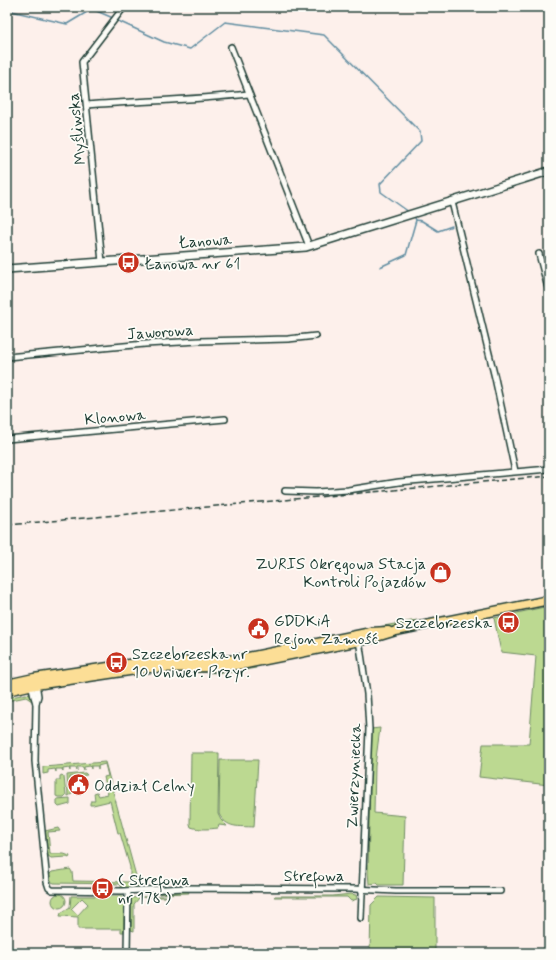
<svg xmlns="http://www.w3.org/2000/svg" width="556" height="960" font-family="Mynerve,sans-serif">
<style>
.green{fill:#bcd991;stroke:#6e8b62;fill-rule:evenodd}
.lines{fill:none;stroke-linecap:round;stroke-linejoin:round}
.stream{stroke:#608da1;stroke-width:1.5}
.street-casing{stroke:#1f3d34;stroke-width:8}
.secondary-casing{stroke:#1f3d34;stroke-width:10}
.primary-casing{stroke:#1f3d34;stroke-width:11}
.street{stroke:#fdfcf7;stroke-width:5}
.secondary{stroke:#fdfcf7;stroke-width:7}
.primary{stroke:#fcde96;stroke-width:8}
.rail{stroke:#1f3d34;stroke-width:1.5;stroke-dasharray:6 3;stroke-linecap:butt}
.labels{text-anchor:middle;stroke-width:3.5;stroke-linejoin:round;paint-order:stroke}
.street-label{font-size:16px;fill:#1f3d34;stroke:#fdfcf7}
.poi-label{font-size:16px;fill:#1f3d34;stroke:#fdfcf7;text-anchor:start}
</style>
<rect width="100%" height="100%" fill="#fdf0eb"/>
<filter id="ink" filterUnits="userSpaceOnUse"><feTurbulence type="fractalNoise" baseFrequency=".025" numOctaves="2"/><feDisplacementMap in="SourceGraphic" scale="8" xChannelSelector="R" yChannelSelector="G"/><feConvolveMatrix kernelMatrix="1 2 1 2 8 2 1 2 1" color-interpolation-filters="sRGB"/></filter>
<g filter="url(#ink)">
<g class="green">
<polygon points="549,606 549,785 479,777 483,744 529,744 536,656 501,652 494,618"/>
<path d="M417 620 416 623C407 625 386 631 378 627Z"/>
<polygon points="255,666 256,668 226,673 188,672 188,670"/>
<polygon points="26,694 31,695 32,701 26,697 7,701 7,698"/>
<polygon points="380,728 375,766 374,813 405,816 403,885 379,885 377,883 369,884 368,872 371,729"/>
<path d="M191 753H219L218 814 221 820 227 826 219 825 218 828C210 829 199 830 191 827L190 824Z"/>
<path d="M220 760H258L254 827C239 826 227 829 219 814Z"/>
<polygon points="105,762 139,887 122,888 120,884 54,883 50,881 49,875 52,872 70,869 72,872 73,881 130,882 130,867 120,833 118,833 110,801 93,805 90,805 90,803 91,801 95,801 94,793 97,792 99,796 108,794 104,777 108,776 105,764 98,766 98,769 98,766 91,766 91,769 90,766 84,767 84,770 83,767 77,767 77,771 76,768 70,768 70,771 69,768 63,769 63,772 62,769 56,769 56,772 55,769 48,770 48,773 43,774 43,767"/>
<polygon points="85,773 87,775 70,777 70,780 72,794 68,796 67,775"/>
<polygon points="62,775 64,777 66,795 64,797 58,797 56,796 56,780 60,780 60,776"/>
<polygon points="70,798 70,804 59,807 57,805 57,799"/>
<polygon points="58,828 60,831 48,832 50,854 64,854 70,856 69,858 67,857 51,858 47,855 45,831"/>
<polygon points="187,890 189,893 159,894 165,892"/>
<circle cx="59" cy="901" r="7"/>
<polygon points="351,894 356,895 357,899 351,901 347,897 274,897 275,896 333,896"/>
<path d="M71 896H122L124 901V932H121V929H78V917L60 916 61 913 70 907ZM82 898 88 904 78 915 71 909Z"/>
<polygon points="158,896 166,896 166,897 140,897 134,904 134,931 131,930 131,898"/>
<polygon points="379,897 435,898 435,953 370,953 371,905"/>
</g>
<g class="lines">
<g class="stream">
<polyline points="7,10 67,24 92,9 113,18"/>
<polyline points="116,20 164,42 190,49 225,22 324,35 420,132 421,141 380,184 381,192 409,212"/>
<polyline points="415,218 416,220 422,221 438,231 452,226"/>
<polyline points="380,267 406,255 416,220"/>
</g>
<defs>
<g id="street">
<polyline points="231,47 309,246"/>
<path d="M87 105C141 101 194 100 248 94"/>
<polyline points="452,202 495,378 515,471"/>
<polyline points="539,254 549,292"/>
<polyline points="102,262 82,62 124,7"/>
<polyline points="7,357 145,344 199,341 288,339 316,336"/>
<polyline points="7,439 225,419"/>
<polyline points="285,491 316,492 348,490 399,482 549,469"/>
<polyline points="359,640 367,694 369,729 361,918"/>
<path d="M32 683C31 689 34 697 36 703"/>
<polyline points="36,683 38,696 36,703 35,761 47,882 49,888 52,890 122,891 186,888 354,889 396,891 500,891"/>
<polyline points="127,953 128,891"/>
</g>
<polyline id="secondary" points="7,269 306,247 549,171"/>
<g id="primary">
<polyline points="7,684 34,678 149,661 215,661 238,659 371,632 388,631"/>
<polyline points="7,691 29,686 149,668 215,667 246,664 370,639 396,631 549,600"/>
</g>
</defs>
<use href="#street" class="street-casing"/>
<use href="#secondary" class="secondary-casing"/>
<use href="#primary" class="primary-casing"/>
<use href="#street" class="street"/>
<use href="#secondary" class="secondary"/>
<use href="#primary" class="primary"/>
<polyline class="rail" points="7,525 549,476"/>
</g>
</g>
<defs>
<symbol id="bus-disc" viewBox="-11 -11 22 22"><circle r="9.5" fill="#c8321e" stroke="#fdfcf7"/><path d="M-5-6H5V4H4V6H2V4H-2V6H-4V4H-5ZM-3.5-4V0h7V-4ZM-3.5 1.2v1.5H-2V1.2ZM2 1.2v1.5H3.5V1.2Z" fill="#fff"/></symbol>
<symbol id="shop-disc" viewBox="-11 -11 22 22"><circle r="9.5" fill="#c8321e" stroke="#fdfcf7"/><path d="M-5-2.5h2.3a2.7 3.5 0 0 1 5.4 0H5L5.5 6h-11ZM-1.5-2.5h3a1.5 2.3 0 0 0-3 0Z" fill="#fff"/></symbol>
<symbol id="civic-disc" viewBox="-11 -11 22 22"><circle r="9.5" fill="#c8321e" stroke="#fdfcf7"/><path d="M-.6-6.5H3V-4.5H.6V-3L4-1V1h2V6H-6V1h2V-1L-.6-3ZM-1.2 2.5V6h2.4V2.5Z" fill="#fff"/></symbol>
</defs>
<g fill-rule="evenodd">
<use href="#bus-disc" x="116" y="250" width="25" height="25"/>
<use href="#shop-disc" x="428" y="560" width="25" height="25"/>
<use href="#bus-disc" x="496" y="610" width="25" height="25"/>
<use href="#civic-disc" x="246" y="616" width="25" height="25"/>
<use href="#bus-disc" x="104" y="650" width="25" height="25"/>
<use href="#civic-disc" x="66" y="772" width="25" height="25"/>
<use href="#bus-disc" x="90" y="876" width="25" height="25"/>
</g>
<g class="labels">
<g class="street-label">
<text transform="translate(76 129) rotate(-96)" y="6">Myśliwska</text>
<text transform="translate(205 240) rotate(-4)" y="6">Łanowa</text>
<text transform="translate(160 331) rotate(-4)" y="6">Jaworowa</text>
<text transform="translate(115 416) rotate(-5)" y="6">Klonowa</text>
<text transform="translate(353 776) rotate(-88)" y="6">Zwierzyniecka</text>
<text x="314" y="881">Strefowa</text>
</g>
<g class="poi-label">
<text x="144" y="269">Łanowa nr 61</text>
<text x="426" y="569" text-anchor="end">ZURIS Okręgowa Stacja<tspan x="426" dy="18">Kontroli Pojazdów</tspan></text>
<text x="274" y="626">GDDKiA<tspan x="274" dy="18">Rejon Zamość</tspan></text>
<text x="492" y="628" text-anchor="end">Szczebrzeska</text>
<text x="132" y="659">Szczebrzeska nr<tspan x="132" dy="18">10 Uniwer. Przyr.</tspan></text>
<text x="94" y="791">Oddział Celny</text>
<text x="118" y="885">( Strefowa<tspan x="118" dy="18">nr 178 )</tspan></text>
</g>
</g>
<rect width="556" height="960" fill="none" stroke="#fdfcf7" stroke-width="24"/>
<rect x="12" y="12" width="532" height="936" fill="none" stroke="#1f3d34" stroke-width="1.5" filter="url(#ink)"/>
</svg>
